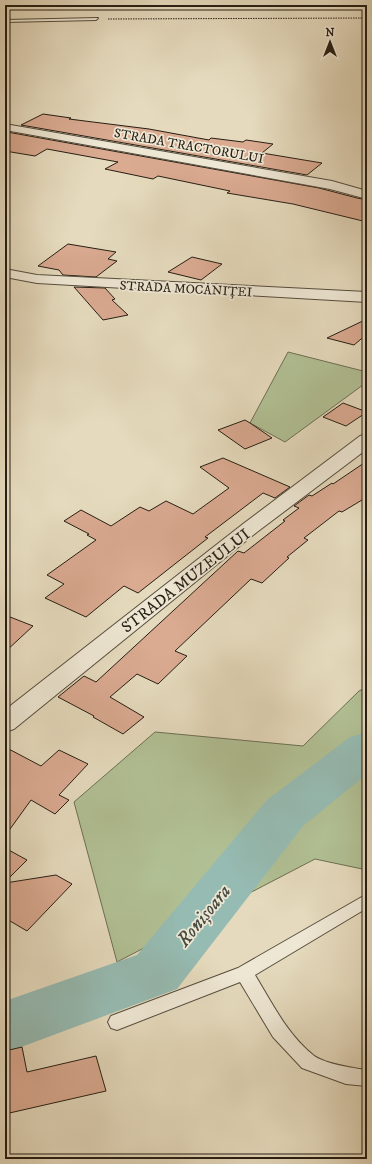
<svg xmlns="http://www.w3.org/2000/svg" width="372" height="1164" font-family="'IM FELL DW Pica',serif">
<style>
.green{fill:#b1c094;stroke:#6c6f54}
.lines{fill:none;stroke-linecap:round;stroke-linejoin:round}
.river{fill:#96bbb2;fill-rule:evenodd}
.building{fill:#daaa91;stroke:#261e14}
.service-casing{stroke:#564d3e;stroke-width:2}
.minor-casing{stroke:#564d3e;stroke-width:2}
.tertiary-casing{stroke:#564d3e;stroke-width:2}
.path{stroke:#261e14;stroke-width:1;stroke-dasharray:1.5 1;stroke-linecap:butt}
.service{fill:#eee7d4;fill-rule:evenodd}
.minor{fill:#eee7d4;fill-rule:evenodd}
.tertiary{fill:#eee7d4;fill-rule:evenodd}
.labels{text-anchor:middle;stroke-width:3.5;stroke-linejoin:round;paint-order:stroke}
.far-street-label{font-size:13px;fill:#261e14;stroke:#eee7d4}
.street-label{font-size:16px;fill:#261e14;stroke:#eee7d4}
.near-water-label{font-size:20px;font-style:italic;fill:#484d43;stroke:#eee7d4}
</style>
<rect width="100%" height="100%" fill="#e5dabd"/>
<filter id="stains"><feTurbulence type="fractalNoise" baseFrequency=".005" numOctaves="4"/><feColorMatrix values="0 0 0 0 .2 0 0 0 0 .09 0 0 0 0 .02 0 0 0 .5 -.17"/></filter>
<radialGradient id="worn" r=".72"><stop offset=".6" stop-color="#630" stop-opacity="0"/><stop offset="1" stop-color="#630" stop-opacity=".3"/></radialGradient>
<g class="green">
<polygon points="288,352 367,372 367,382 285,442 250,423"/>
<polygon points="367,687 367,870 315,859 117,962 74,802 155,732 303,746 359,691"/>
</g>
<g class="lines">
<polygon class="river" points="367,732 367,774 303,826 177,989 5,1053 5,1001 137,955 267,800 350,737"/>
</g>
<g class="building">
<polygon points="43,114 71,118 69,119 149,129 209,140 211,138 243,142 246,140 273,144 262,153 322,163 307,175 21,125"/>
<polygon points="7,132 319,188 357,198 367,200 367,222 293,204 227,193 230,191 158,176 153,179 105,169 118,162 47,149 35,156 5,151 5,133"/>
<polygon points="68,244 116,252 108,259 117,261 96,277 63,275 59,270 38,266"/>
<polygon points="192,257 222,264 201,280 168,272"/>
<polygon points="74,287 105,288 115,299 112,300 128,315 103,320"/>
<polygon points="367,319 367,334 354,345 327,338"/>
<polygon points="343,403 367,412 346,426 323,417"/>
<polygon points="245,420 250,423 272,438 245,449 218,430"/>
<polygon points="223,458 290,487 275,498 263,493 205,537 208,538 138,593 124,586 86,617 45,598 64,584 47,575 96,540 87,535 89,534 64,521 81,510 111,526 140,507 149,511 166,501 193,514 229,488 200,467"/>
<polygon points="367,461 367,497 342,512 339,511 304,538 308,540 287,557 289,558 262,583 251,579 175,651 187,656 158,684 137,674 110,697 144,717 123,734 93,717 94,716 58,697 84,676 96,682 238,551 244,553 285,521 283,520 299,508 294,506 309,495 312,496 332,483 333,484"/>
<polygon points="5,615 33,626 5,652"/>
<polygon points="5,747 41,766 59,750 88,764 59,795 69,800 55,814 31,800 5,836"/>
<polygon points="5,848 27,860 5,882"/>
<polygon points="56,875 72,884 27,931 5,918 5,883"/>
<polygon points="22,1047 27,1072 96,1056 106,1091 5,1114 5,1051"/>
</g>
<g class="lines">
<defs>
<g id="service">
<polygon points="98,18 96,20 5,22 5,20"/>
<path d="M367 894V908L255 975C272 1003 287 1034 313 1055 324 1064 353 1068 367 1070V1086L346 1084 302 1068 273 1037 240 982 117 1030 111 1028 108 1022 111 1016 238 968Z"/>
</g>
<g id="minor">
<polygon points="5,124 332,181 367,191 367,199 330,189 5,130"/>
<polygon points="5,269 37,275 367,292 367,302 37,283 5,277"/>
</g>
<polygon id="tertiary" points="367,434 367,449 257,532 14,729 5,732 5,710 243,524 360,436"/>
</defs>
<use href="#service" class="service-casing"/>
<use href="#minor" class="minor-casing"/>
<use href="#tertiary" class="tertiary-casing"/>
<polyline class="path" points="108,19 367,18"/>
<use href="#service" class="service"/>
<use href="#minor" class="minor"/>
<use href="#tertiary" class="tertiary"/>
</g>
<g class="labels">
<g class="far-street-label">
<text transform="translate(189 145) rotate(10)" y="5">STRADA TRACTORULUI</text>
<text transform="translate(186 288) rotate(3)" y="5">STRADA MOCĂNIȚEI</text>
</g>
<g class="street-label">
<text transform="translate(185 580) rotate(-38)" y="6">STRADA MUZEULUI</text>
</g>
<g class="near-water-label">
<text transform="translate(203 915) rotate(-51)" y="7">Ronișoara</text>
</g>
</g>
<rect width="372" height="1164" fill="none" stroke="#e5dabd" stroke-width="20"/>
<rect x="6" y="6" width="360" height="1152" fill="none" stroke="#261e14" stroke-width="2"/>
<rect x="10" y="10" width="352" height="1144" fill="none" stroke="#261e14"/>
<g transform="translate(330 42)" stroke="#eee7d4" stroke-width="3" paint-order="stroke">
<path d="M0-3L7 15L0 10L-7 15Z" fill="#261e14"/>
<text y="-6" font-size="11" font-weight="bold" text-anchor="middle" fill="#261e14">N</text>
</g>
<rect width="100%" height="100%" filter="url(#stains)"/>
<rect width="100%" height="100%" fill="url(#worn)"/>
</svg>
